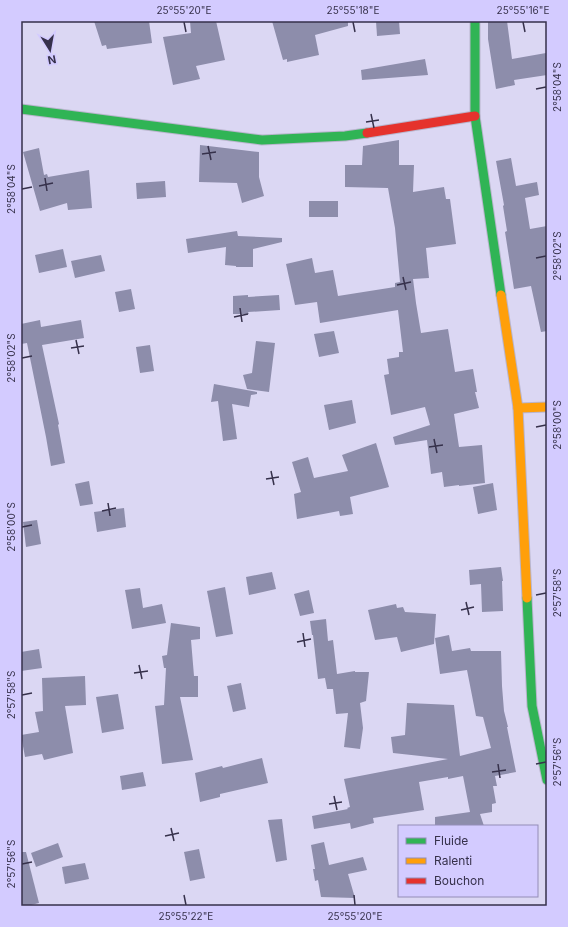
<svg xmlns="http://www.w3.org/2000/svg" width="568" height="927" font-family="Inter,sans-serif">
<style>
.building{fill:#8d8dab}
.lines{fill:none;stroke-linecap:round;stroke-linejoin:round}
.fast-casing{stroke:#b9b5cd;stroke-width:11}
.slow-casing{stroke:#b9b5cd;stroke-width:11}
.jam-casing{stroke:#b9b5cd;stroke-width:11}
.fast{stroke:#30b455;stroke-width:9}
.slow{stroke:#ff9f0a;stroke-width:9}
.jam{stroke:#e5322d;stroke-width:9}
.ticks{fill:none;stroke:#36314b;stroke-width:1.5}
.neatline{fill:none;stroke:#36314b;stroke-width:1.5}
.ticks-label{font-size:10px;text-anchor:middle;fill:#36314b}
</style>
<rect width="100%" height="100%" fill="#dbd7f3"/>
<g class="building">
<polygon points="94,21 149,21 152,43 107,49 106,45 102,46"/>
<polygon points="190,21 216,21 225,60 196,66 200,79 173,85 163,37 191,33"/>
<polygon points="272,21 348,21 348,26 315,35 319,55 287,62 287,59 283,60"/>
<polygon points="376,21 399,21 400,34 377,36"/>
<polygon points="488,21 507,21 512,59 546,53 547,62 547,75 514,80 515,85 496,89 488,39"/>
<polygon points="425,59 428,75 362,80 361,70"/>
<polygon points="399,140 399,165 414,165 413,192 444,187 446,199 450,199 456,244 426,248 429,278 413,279 416,303 421,333 448,329 455,372 473,369 477,392 475,392 479,408 454,414 459,447 482,445 485,483 459,486 459,485 444,487 442,472 431,474 427,440 395,445 393,437 430,425 425,407 391,415 384,375 389,374 387,359 399,357 399,352 403,352 398,310 320,323 317,302 295,305 286,264 312,258 315,273 333,270 338,296 395,287 395,283 400,282 395,228 388,188 345,187 345,165 362,165 363,146"/>
<polygon points="200,145 259,152 259,177 264,196 242,203 237,183 199,182"/>
<polygon points="39,148 44,175 47,174 48,177 89,170 92,208 68,210 67,203 40,211 23,152"/>
<polygon points="511,158 516,186 537,182 539,195 525,198 530,229 547,226 547,331 541,332 531,286 514,289 505,232 507,231 503,206 504,205 496,161"/>
<polygon points="165,181 166,197 137,199 136,183"/>
<rect x="309" y="201" width="29" height="16"/>
<polygon points="237,231 238,236 282,238 282,242 253,249 253,267 236,267 236,266 225,265 226,247 188,253 186,239"/>
<polygon points="63,249 67,267 39,273 35,255"/>
<polygon points="101,255 105,271 75,278 71,261"/>
<polygon points="131,289 135,309 119,312 115,292"/>
<polygon points="248,295 248,297 279,295 280,310 248,312 249,314 233,314 233,296"/>
<polygon points="40,320 41,327 81,320 84,338 42,345 59,424 58,425 65,463 51,466 46,437 27,343 21,344 21,324"/>
<polygon points="334,331 339,353 319,357 314,334"/>
<polygon points="256,341 275,343 269,392 247,389 243,375 252,373"/>
<polygon points="150,345 154,371 140,373 136,347"/>
<polygon points="214,384 257,392 257,394 251,395 249,407 232,404 237,439 223,441 218,401 211,402"/>
<polygon points="352,400 356,423 329,430 324,405"/>
<polygon points="376,443 389,487 350,497 353,514 340,516 339,511 297,519 294,494 301,492 292,462 308,457 314,478 348,471 342,455"/>
<polygon points="89,481 93,504 80,506 75,484"/>
<polygon points="493,483 497,510 478,514 473,487"/>
<polygon points="124,508 126,527 97,532 94,512"/>
<polygon points="37,520 41,544 26,547 23,522"/>
<polygon points="501,567 503,581 502,581 503,611 482,612 481,584 470,585 469,570"/>
<polygon points="272,572 276,589 249,595 246,577"/>
<polygon points="225,587 233,634 216,637 207,591"/>
<polygon points="140,588 143,608 162,604 166,623 132,629 125,590"/>
<polygon points="309,590 314,613 300,616 294,594"/>
<polygon points="396,604 397,608 403,607 405,612 436,614 434,644 401,652 397,637 375,640 368,610"/>
<polygon points="326,619 328,641 333,640 337,674 355,671 355,672 369,672 366,701 360,703 363,728 360,749 344,747 348,713 336,714 333,689 327,689 325,678 318,679 313,635 312,635 310,621"/>
<polygon points="171,623 200,627 200,639 191,640 194,676 198,676 198,697 180,697 193,760 162,764 155,706 164,705 166,668 164,668 162,656 167,655"/>
<polygon points="449,635 452,651 470,648 471,651 501,651 502,686 504,711 508,727 507,727 516,772 495,776 497,786 493,786 496,803 492,804 492,812 480,814 484,826 435,826 435,817 470,812 463,776 448,779 448,777 419,782 424,810 373,818 374,823 351,829 350,823 314,829 312,816 348,809 347,808 350,807 344,779 448,759 393,753 391,737 405,735 407,703 454,705 460,756 491,748 483,717 476,716 467,670 440,674 435,638"/>
<polygon points="39,649 42,668 21,671 21,652"/>
<polygon points="85,676 86,705 65,706 73,753 44,760 42,754 25,757 21,735 39,732 35,712 43,711 42,678"/>
<polygon points="241,683 246,709 233,712 227,686"/>
<polygon points="118,694 124,729 102,733 96,697"/>
<polygon points="262,758 268,783 220,794 220,797 200,802 195,773 222,766 223,768"/>
<polygon points="143,772 146,786 122,790 120,776"/>
<polygon points="282,819 287,860 276,862 268,820"/>
<polygon points="324,842 329,865 363,857 367,870 348,874 355,898 321,897 318,880 315,881 313,869 315,869 311,845"/>
<polygon points="58,843 63,857 36,867 31,853"/>
<polygon points="199,849 205,878 190,881 184,852"/>
<polygon points="21,852 26,852 39,903 27,906 21,906"/>
<polygon points="85,863 89,879 65,884 62,867"/>
</g>
<g class="lines">
<defs>
<g id="fast">
<polyline points="475,21 475,116 501,295"/>
<polyline points="21,109 262,140 345,136 367,133"/>
<polyline points="527,598 532,706 547,780"/>
</g>
<g id="slow">
<polyline points="501,295 518,408 547,407"/>
<polyline points="518,408 527,598"/>
</g>
<polyline id="jam" points="367,133 475,116"/>
</defs>
<use href="#fast" class="fast-casing"/>
<use href="#slow" class="slow-casing"/>
<use href="#jam" class="jam-casing"/>
<use href="#fast" class="fast"/>
<use href="#slow" class="slow"/>
<use href="#jam" class="jam"/>
</g>
<path class="ticks" d="M184 22 186 32M353 22 355 32M523 22 525 32M536 89 546 87M371 114 374 128M366 122 379 120M208 146 211 160M202 154 216 152M45 178 47 191M39 186 53 183M22 189 32 187M536 258 546 256M403 277 406 290M397 285 411 282M240 308 242 322M234 317 248 314M76 340 79 354M71 348 84 346M22 358 32 356M536 427 546 425M434 439 437 453M429 447 443 445M271 471 274 485M266 479 279 477M108 503 110 516M102 511 116 508M22 527 32 525M536 595 546 593M466 602 469 615M461 610 474 607M303 633 305 647M297 642 311 639M139 665 142 679M134 673 148 671M22 695 32 693M498 764 500 778M536 764 546 762M492 772 506 770M334 796 337 810M329 804 342 802M171 828 174 841M165 836 179 833M22 864 32 862M184 895 186 905M354 895 355 905"/>
<rect width="568" height="927" fill="none" stroke="#d3cbff" stroke-width="44"/>
<rect x="398" y="825" width="140" height="72" fill="#d3cbff" stroke="#948db7"/>
<rect x="406" y="838" width="20" height="6" fill="#30b455" stroke="#948db7"/>
<text x="434" y="845" font-size="12" fill="#36314b">Fluide</text>
<rect x="406" y="858" width="20" height="6" fill="#ff9f0a" stroke="#948db7"/>
<text x="434" y="865" font-size="12" fill="#36314b">Ralenti</text>
<rect x="406" y="878" width="20" height="6" fill="#e5322d" stroke="#948db7"/>
<text x="434" y="885" font-size="12" fill="#36314b">Bouchon</text>
<g transform="translate(50 50) rotate(169)" stroke="#d3cbff" stroke-width="3" paint-order="stroke">
<path d="M0-3L7 15L0 10L-7 15Z" fill="#36314b"/>
<text y="-6" font-size="11" font-weight="bold" text-anchor="middle" fill="#36314b">N</text>
</g>
<rect x="22" y="22" width="524" height="883" class="neatline"/>
<g class="ticks-label">
<text x="184" y="14">25°55'20"E</text>
<text x="353" y="14">25°55'18"E</text>
<text x="523" y="14">25°55'16"E</text>
<text transform="translate(557 87) rotate(-90)" y="4">2°58'04"S</text>
<text transform="translate(11 189) rotate(-90)" y="4">2°58'04"S</text>
<text transform="translate(557 256) rotate(-90)" y="4">2°58'02"S</text>
<text transform="translate(11 358) rotate(-90)" y="4">2°58'02"S</text>
<text transform="translate(557 425) rotate(-90)" y="4">2°58'00"S</text>
<text transform="translate(11 527) rotate(-90)" y="4">2°58'00"S</text>
<text transform="translate(557 593) rotate(-90)" y="4">2°57'58"S</text>
<text transform="translate(11 695) rotate(-90)" y="4">2°57'58"S</text>
<text transform="translate(557 762) rotate(-90)" y="4">2°57'56"S</text>
<text transform="translate(11 864) rotate(-90)" y="4">2°57'56"S</text>
<text x="186" y="920">25°55'22"E</text>
<text x="355" y="920">25°55'20"E</text>
</g>
</svg>
